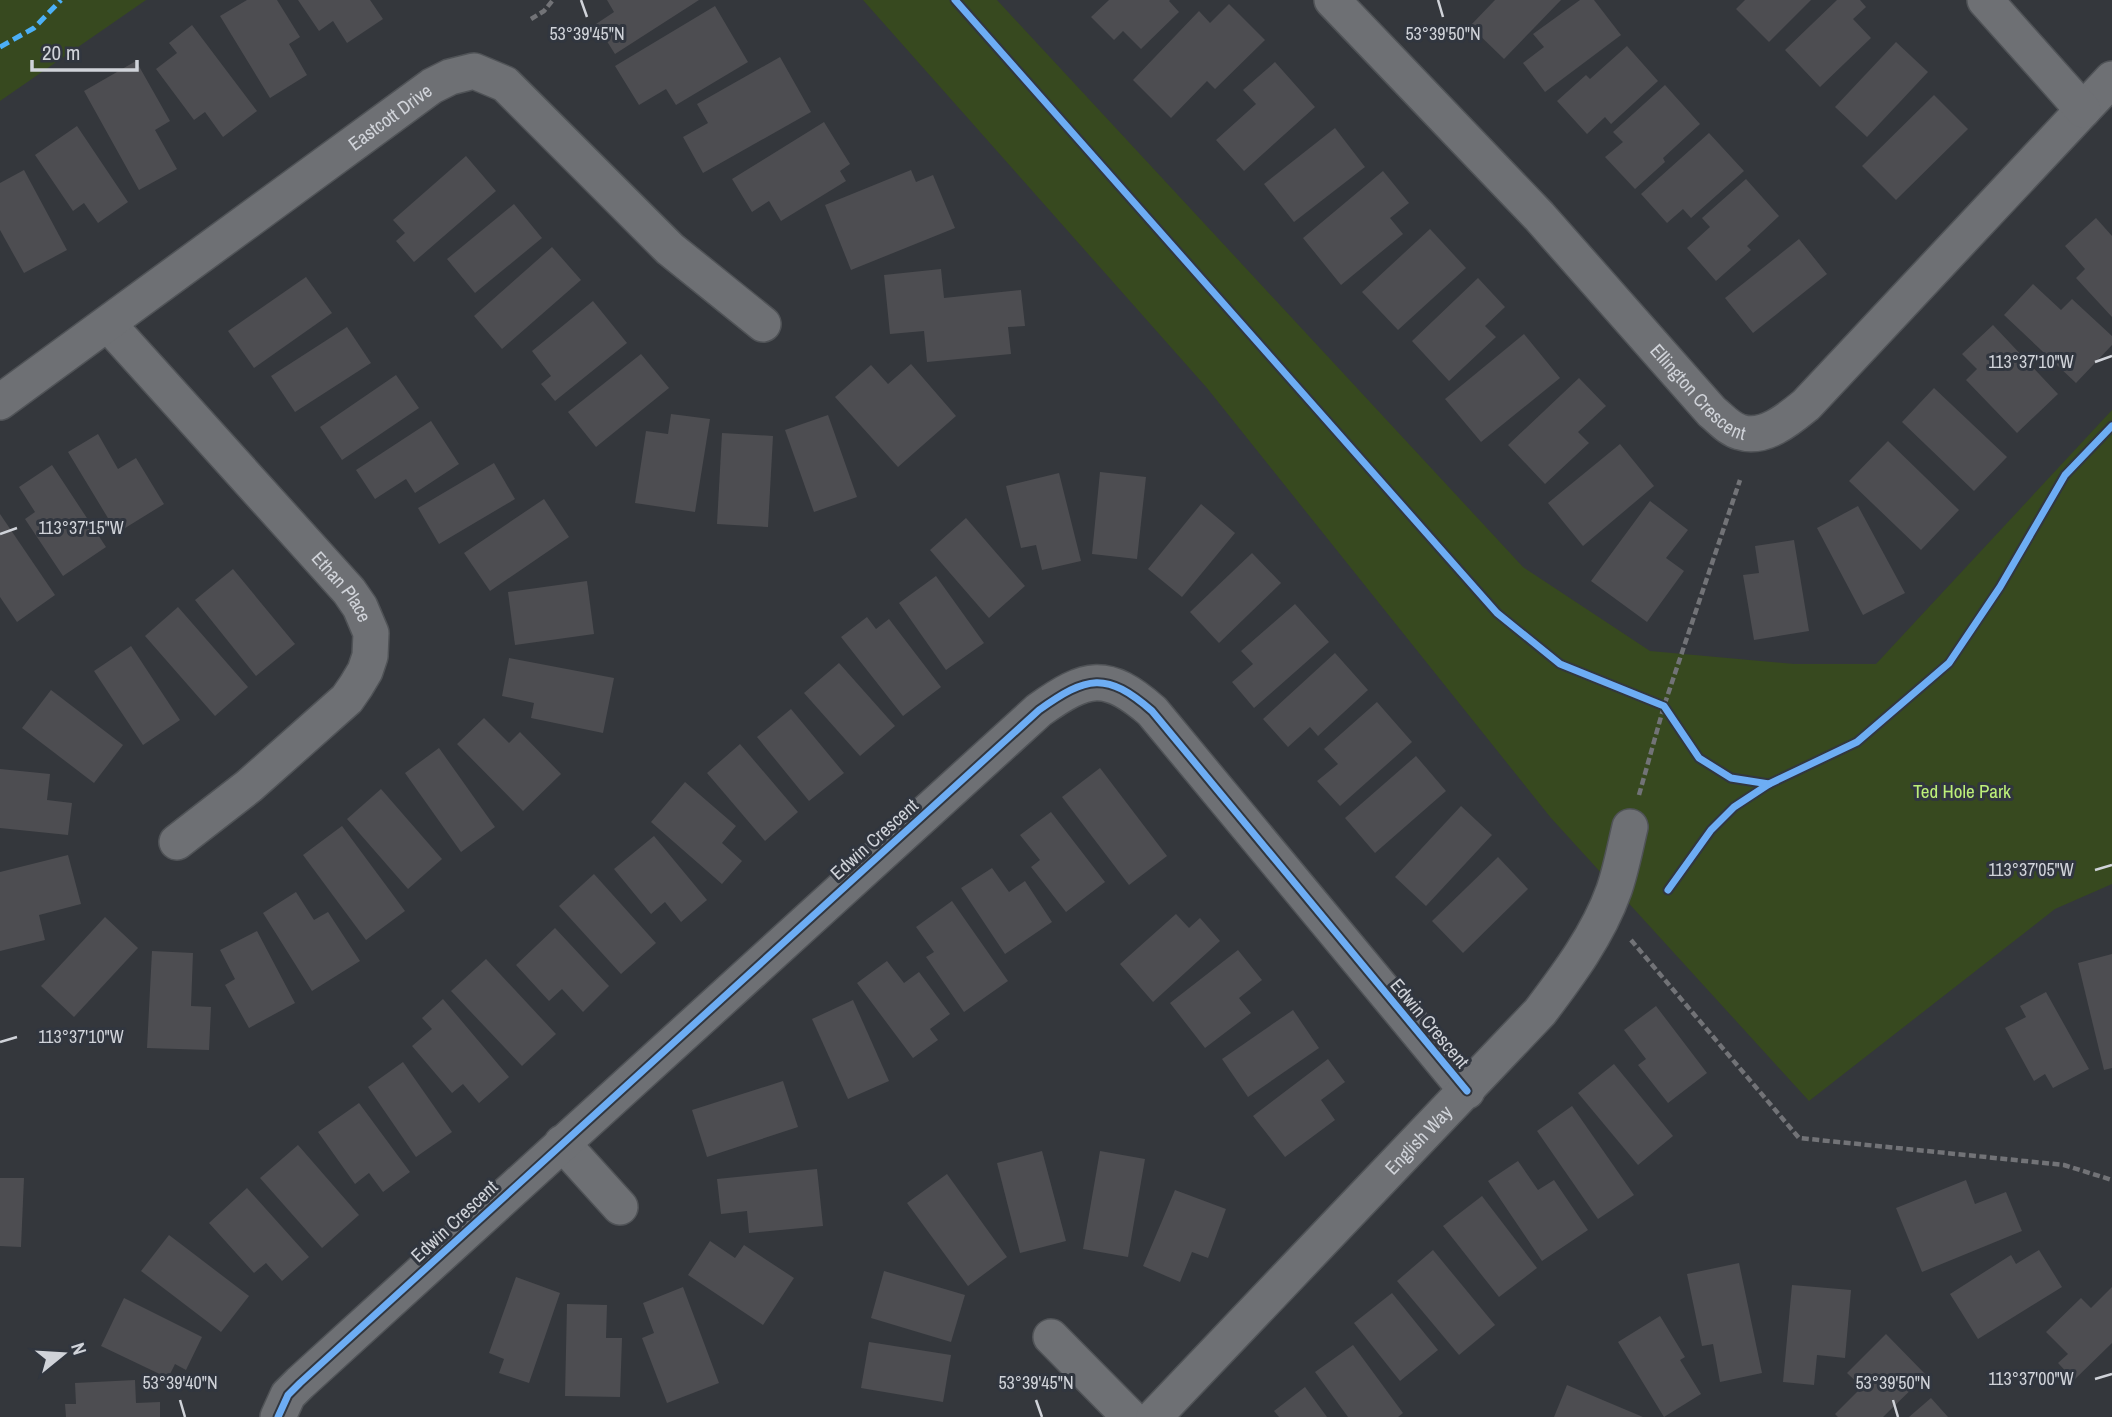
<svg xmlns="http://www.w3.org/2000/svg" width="2112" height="1417" font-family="'Archivo Narrow',sans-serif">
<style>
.green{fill:#37491f}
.building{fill:#4d4d51}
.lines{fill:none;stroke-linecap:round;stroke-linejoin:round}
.minor-casing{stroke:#505357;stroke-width:38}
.path{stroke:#727377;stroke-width:4.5;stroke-dasharray:7 3.5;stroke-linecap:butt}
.minor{stroke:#6e7074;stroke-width:35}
.quiet{stroke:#4cb0f7;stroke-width:5;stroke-dasharray:10 5;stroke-linecap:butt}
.cycleway-casing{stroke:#31363f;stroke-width:11}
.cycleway{stroke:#6dadf4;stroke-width:7}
.ticks{fill:none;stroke:#d0d3d9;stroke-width:2.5}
.labels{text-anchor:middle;stroke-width:6;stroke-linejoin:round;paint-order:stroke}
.street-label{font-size:19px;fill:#d0d3d9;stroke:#31363f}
.park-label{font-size:19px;fill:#bdef79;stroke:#31363f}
.ticks-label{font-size:18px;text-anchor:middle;fill:#d0d3d9;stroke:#31363f;stroke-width:6;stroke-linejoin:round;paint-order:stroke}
</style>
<rect width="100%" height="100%" fill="#34373c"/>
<g class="green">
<polygon points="0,0 146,0 0,101"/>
<polygon points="863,0 997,0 1523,567 1650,651 1794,664 1876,664 2112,410 2112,884 2055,909 1809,1101 1551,818 1207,388"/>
</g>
<g class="building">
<polygon points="247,0 277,0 300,37 289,44 307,75 270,98 220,16"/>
<polygon points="298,0 370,0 383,19 347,43 333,21 319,31"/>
<polygon points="607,0 699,0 615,54 596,24 614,12"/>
<polygon points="1109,0 1170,0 1169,1 1179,12 1141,49 1123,31 1114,40 1091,17"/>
<polygon points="1495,0 1561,0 1504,59 1470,26"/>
<polygon points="1580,0 1594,0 1621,35 1545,92 1523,63 1544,47 1533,34"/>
<polygon points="1745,0 1811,0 1769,42 1736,9"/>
<polygon points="1837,0 1860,0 1866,7 1853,19 1871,38 1820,87 1785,50"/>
<polygon points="1229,4 1265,40 1215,89 1207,81 1171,118 1133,80 1199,11 1210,23"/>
<polygon points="715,6 748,62 676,105 666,89 639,105 615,66"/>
<polygon points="192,25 257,111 223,137 205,112 194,120 156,69 177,53 169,43"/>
<polygon points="1896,42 1928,72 1867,137 1835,107"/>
<polygon points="1627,46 1658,81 1611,124 1605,117 1587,134 1557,101 1586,75 1590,79"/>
<polygon points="780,57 811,112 703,173 683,137 708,123 697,104"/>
<polygon points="136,61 170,121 155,130 177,169 139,190 84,91"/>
<polygon points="1275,62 1315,107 1244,171 1216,140 1256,104 1243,90"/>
<polygon points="1665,85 1700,124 1663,158 1665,162 1635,189 1605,157 1623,142 1613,132"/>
<polygon points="1934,95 1968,129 1896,200 1862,166"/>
<polygon points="824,122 850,164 840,171 846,181 781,221 769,201 752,212 732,179"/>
<polygon points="77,126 128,202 98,223 84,203 73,211 35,155"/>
<polygon points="1335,128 1365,167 1294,222 1264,184"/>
<polygon points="1709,133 1744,171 1691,218 1683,209 1667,223 1641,194"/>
<polygon points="466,156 496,191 414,262 396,241 405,233 393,220"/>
<polygon points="24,170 67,250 24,273 0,230 0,183"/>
<polygon points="911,170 916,182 933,175 955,228 851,270 825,205"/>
<polygon points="1383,171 1409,203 1390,218 1403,234 1341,285 1303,238"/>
<polygon points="1746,179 1779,216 1747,246 1751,250 1716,281 1687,248 1710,227 1702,218"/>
<polygon points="514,204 542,238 475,293 447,259"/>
<polygon points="2096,218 2112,236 2112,317 2076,278 2085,269 2065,246"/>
<polygon points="1430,229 1466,268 1398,330 1362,292"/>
<polygon points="1799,239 1827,274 1753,333 1725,298"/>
<polygon points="552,247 581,280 502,349 474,316"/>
<polygon points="941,269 944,298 1021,290 1025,326 1008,327 1011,354 927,362 924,331 890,334 884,275"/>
<polygon points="306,277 332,313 254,368 228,331"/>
<polygon points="1478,278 1505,307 1485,326 1496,337 1449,381 1412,341"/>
<polygon points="2033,284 2061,310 2072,299 2112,336 2112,345 2076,383 2004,315"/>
<polygon points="593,301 627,343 555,401 541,384 551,376 532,351"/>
<polygon points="1993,325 2058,394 2017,433 1966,380 1977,369 1962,354"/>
<polygon points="347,327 371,363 295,412 271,376"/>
<polygon points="1524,334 1560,378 1481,442 1445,399"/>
<polygon points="641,354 669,388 596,447 568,412"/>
<polygon points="911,364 956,416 898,467 835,397 871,365 888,384"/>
<polygon points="396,375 419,408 342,460 320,427"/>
<polygon points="1579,378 1606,406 1578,432 1589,443 1545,484 1508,445"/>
<polygon points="1934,388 2007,457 1974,491 1902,422"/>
<polygon points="671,414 710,419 695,512 635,503 646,431 668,434"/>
<polygon points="828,415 857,497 814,512 785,430"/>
<polygon points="431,421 459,464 415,493 406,479 375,499 356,470"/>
<polygon points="722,433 773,436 768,527 717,524"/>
<polygon points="98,434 118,469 136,458 164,504 117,533 68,452"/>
<polygon points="1888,441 1959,510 1921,550 1849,481"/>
<polygon points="1620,444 1654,486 1583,546 1548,503"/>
<polygon points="494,463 515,499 439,544 418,508"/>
<polygon points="52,465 106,547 63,576 25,519 35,512 19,487"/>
<polygon points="1100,472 1146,477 1137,559 1092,554"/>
<polygon points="1059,473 1081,561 1042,570 1036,545 1021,548 1006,486"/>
<polygon points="544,499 569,537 490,591 464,553"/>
<polygon points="1650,501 1688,530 1666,558 1684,571 1647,622 1591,581"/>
<polygon points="1201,504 1235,533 1182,597 1148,569"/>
<polygon points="1858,506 1905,593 1863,615 1817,528"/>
<polygon points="0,514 55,595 17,622 0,597"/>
<polygon points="966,518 1025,586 989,618 930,550"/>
<polygon points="1794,540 1809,631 1754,640 1743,575 1759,573 1755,546"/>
<polygon points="1252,553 1281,583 1219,643 1190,612"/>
<polygon points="233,569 295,644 256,676 195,600"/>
<polygon points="936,576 984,643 946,670 899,603"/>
<polygon points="587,581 594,634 515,645 508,592"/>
<polygon points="1295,604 1329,642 1254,708 1232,682 1253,664 1241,651"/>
<polygon points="178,607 248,687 215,716 145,636"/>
<polygon points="867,617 876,629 889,619 941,687 903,716 841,637"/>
<polygon points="131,646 180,720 143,745 94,671"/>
<polygon points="1335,653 1368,690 1318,736 1310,727 1288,747 1263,719"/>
<polygon points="509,658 614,678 603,733 531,718 534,703 502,696"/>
<polygon points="839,663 895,726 860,756 804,693"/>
<polygon points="51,690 123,745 94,783 22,728"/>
<polygon points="1377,702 1412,742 1340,806 1317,781 1338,764 1324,749"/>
<polygon points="791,709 844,773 809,801 757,737"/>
<polygon points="484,718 509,743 520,732 561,774 523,811 457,744"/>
<polygon points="740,744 798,812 765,841 707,773"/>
<polygon points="439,748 495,827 461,852 405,773"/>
<polygon points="1416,756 1446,791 1375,853 1345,818"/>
<polygon points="1100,768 1167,856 1129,885 1062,797"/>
<polygon points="0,769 50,774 47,800 72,803 68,835 0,828"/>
<polygon points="685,782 736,826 722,843 742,861 722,884 651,822"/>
<polygon points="381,789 442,859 408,889 347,819"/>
<polygon points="1461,806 1492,835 1426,906 1395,877"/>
<polygon points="1051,812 1105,882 1066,912 1031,867 1040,860 1020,835"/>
<polygon points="342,826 405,911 366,940 303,855"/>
<polygon points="654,836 707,900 681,922 665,902 651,914 614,869"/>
<polygon points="68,855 81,904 39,915 45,940 0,951 0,872"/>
<polygon points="1498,857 1528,889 1463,953 1432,921"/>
<polygon points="992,868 1009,892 1025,881 1052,922 1005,954 961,888"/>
<polygon points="594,874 656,943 621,974 559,906"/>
<polygon points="296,892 314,920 328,912 360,961 312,991 263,913"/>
<polygon points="952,901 1008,981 964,1012 926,957 934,952 916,927"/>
<polygon points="1176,914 1189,928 1200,918 1220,941 1153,1002 1120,964"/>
<polygon points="105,917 138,948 74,1017 41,986"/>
<polygon points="555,928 609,986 583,1012 562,989 549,1001 516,965"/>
<polygon points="257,931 295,1003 249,1028 225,985 235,979 220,950"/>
<polygon points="1238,950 1262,980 1239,998 1251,1013 1205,1048 1170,1003"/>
<polygon points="152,951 193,953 191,1006 211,1007 209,1050 147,1048"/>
<polygon points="2112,954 2112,1068 2104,1070 2078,963"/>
<polygon points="486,959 556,1034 522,1066 451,991"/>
<polygon points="887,961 904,983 919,972 950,1014 930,1029 938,1040 913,1058 857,983"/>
<polygon points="2046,992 2089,1069 2053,1088 2045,1074 2034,1081 2005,1028 2026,1017 2020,1006"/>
<polygon points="443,999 509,1077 479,1103 463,1084 452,1093 412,1046 432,1029 422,1018"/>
<polygon points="853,1000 889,1081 848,1099 812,1019"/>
<polygon points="1656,1006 1707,1073 1668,1103 1638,1065 1646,1059 1624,1030"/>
<polygon points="1293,1010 1319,1048 1248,1097 1222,1059"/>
<polygon points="1328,1059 1345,1082 1321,1100 1335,1120 1285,1157 1253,1116"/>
<polygon points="403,1062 452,1132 416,1157 368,1087"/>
<polygon points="1614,1064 1673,1136 1638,1165 1578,1093"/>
<polygon points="783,1081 798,1127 707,1157 692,1110"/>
<polygon points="359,1103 410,1172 383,1192 369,1173 355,1184 318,1132"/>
<polygon points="1572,1106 1634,1195 1598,1219 1537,1131"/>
<polygon points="298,1145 359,1215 322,1248 260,1178"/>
<polygon points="1042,1151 1066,1241 1020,1253 997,1163"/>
<polygon points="1100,1151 1145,1159 1128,1257 1083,1249"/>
<polygon points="1518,1161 1538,1190 1554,1180 1588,1230 1542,1261 1488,1181"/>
<polygon points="817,1169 823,1226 749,1233 747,1211 721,1214 717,1179"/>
<polygon points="947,1174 1007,1257 968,1286 907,1203"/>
<polygon points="0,1178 24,1178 21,1247 0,1246"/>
<polygon points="1966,1180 1975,1204 2006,1192 2022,1231 1922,1272 1896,1208"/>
<polygon points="247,1188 309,1257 282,1281 266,1263 254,1273 209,1223"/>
<polygon points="1175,1190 1226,1209 1208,1258 1192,1252 1180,1282 1143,1266"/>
<polygon points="1482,1196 1537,1268 1499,1297 1443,1226"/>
<polygon points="169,1235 249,1296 221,1332 141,1271"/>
<polygon points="710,1241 735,1258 744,1245 794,1278 763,1325 688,1275"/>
<polygon points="1433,1250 1495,1325 1459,1355 1397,1281"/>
<polygon points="2039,1250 2062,1287 1978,1339 1950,1294 2011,1255 2016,1264"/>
<polygon points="1739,1263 1762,1373 1720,1382 1713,1344 1702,1346 1687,1274"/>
<polygon points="884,1271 965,1295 951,1342 871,1318"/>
<polygon points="516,1277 560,1293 529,1383 499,1373 504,1359 489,1353"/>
<polygon points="1792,1285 1851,1290 1845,1358 1817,1355 1814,1385 1783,1382"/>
<polygon points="683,1287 719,1383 667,1403 642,1338 654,1333 643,1303"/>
<polygon points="2112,1287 2112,1343 2074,1380 2058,1363 2068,1354 2046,1332 2081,1298 2091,1308"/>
<polygon points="1392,1293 1438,1350 1400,1381 1354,1323"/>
<polygon points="124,1298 202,1337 186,1370 175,1364 168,1378 101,1346"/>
<polygon points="567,1304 607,1305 606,1338 622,1338 620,1397 565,1396"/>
<polygon points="1660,1316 1685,1357 1680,1360 1701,1394 1664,1417 1618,1342"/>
<polygon points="1886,1334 1926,1375 1883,1417 1838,1417 1835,1414 1862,1387 1847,1373"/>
<polygon points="869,1342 951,1355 943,1402 861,1388"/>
<polygon points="1353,1345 1403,1413 1398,1417 1348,1417 1315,1372"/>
<polygon points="135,1380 136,1403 160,1402 160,1417 66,1417 65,1404 76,1404 75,1383"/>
<polygon points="1567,1385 1643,1417 1554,1417"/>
<polygon points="1305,1387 1327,1417 1279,1417 1274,1411"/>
<polygon points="1931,1398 1948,1417 1909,1417"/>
</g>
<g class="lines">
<defs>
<g id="minor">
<path id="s1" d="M1332 0 1539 216 1712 412C1721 419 1729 429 1740 432 1764 440 1789 419 1806 405L2112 79"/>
<polyline points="1985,0 2083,110"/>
<path id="s2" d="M108 324 349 591 360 607 371 633 370 656 365 671 356 686 347 699 249 786 177 842"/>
<path id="s3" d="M0 402 432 86 450 77 474 71 505 84 670 249 763 324"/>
<polyline points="562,1143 620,1207"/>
<polyline points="1051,1337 1130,1417"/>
<path d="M278 1417 288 1395 300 1383 1039 710C1087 676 1106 671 1152 711L1467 1091"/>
<path id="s4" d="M1154 1417 1540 1012C1568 975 1598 935 1614 890 1621 870 1625 848 1630 827"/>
</g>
</defs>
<use href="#minor" class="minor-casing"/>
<g class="path">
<polyline points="531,19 544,11 553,0"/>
<polyline points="1665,706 1699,758 1731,778 1769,784"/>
<polyline points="1639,795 1664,706 1740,480"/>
<polyline points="1631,940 1799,1138 2064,1165 2112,1180"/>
</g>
<use href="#minor" class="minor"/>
<polyline class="quiet" points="0,47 34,28 61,0"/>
<defs>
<g id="cycleway">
<polyline points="955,0 1497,613 1560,664 1664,706 1699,758 1731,778 1769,784"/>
<polyline points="1668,890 1711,830 1734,807 1769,784 1857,742 1949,663 2000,587 2065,475 2112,426"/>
<path d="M278 1417 288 1395 300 1383 1039 710C1087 676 1106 671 1152 711L1467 1091"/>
</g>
</defs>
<use href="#cycleway" class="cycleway-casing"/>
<use href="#cycleway" class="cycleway"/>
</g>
<path class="ticks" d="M581 0 587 17M1438 0 1443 17M2095 362 2112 356M0 534 17 528M2095 870 2112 865M0 1042 17 1037M2095 1379 2112 1374M180 1400 185 1417M1036 1400 1042 1417M1893 1400 1898 1417"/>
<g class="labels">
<g class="street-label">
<text dy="7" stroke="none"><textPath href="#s3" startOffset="483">Eastcott Drive</textPath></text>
<text dy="7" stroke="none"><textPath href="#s1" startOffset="537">Ellington Crescent</textPath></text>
<text dy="7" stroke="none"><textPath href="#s2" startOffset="352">Ethan Place</textPath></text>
<text transform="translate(874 839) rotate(-42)" y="7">Edwin Crescent</text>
<text transform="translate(1430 1023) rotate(50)" y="7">Edwin Crescent</text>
<text dy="7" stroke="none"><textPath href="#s4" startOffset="383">English Way</textPath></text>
<text transform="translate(454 1221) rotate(-43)" y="7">Edwin Crescent</text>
</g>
<g class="park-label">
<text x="1962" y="798">Ted Hole Park</text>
</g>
</g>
<g class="ticks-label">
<text x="587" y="40">53°39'45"N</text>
<text x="1443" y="40">53°39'50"N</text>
<text x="2031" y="368">113°37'10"W</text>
<text x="81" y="534">113°37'15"W</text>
<text x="2031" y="876">113°37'05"W</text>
<text x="81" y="1043">113°37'10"W</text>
<text x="2031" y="1385">113°37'00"W</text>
<text x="180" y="1389">53°39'40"N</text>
<text x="1036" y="1389">53°39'45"N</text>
<text x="1893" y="1389">53°39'50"N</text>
</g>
<g transform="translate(63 1354) rotate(72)" stroke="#31363f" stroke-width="5" paint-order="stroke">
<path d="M0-5L12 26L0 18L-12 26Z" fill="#d0d3d9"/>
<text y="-10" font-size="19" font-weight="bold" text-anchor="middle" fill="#d0d3d9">N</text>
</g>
<path d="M32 60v10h105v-10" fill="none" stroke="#d0d3d9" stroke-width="3.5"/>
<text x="42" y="60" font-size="21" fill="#d0d3d9" stroke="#31363f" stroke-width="5" paint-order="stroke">20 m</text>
</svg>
